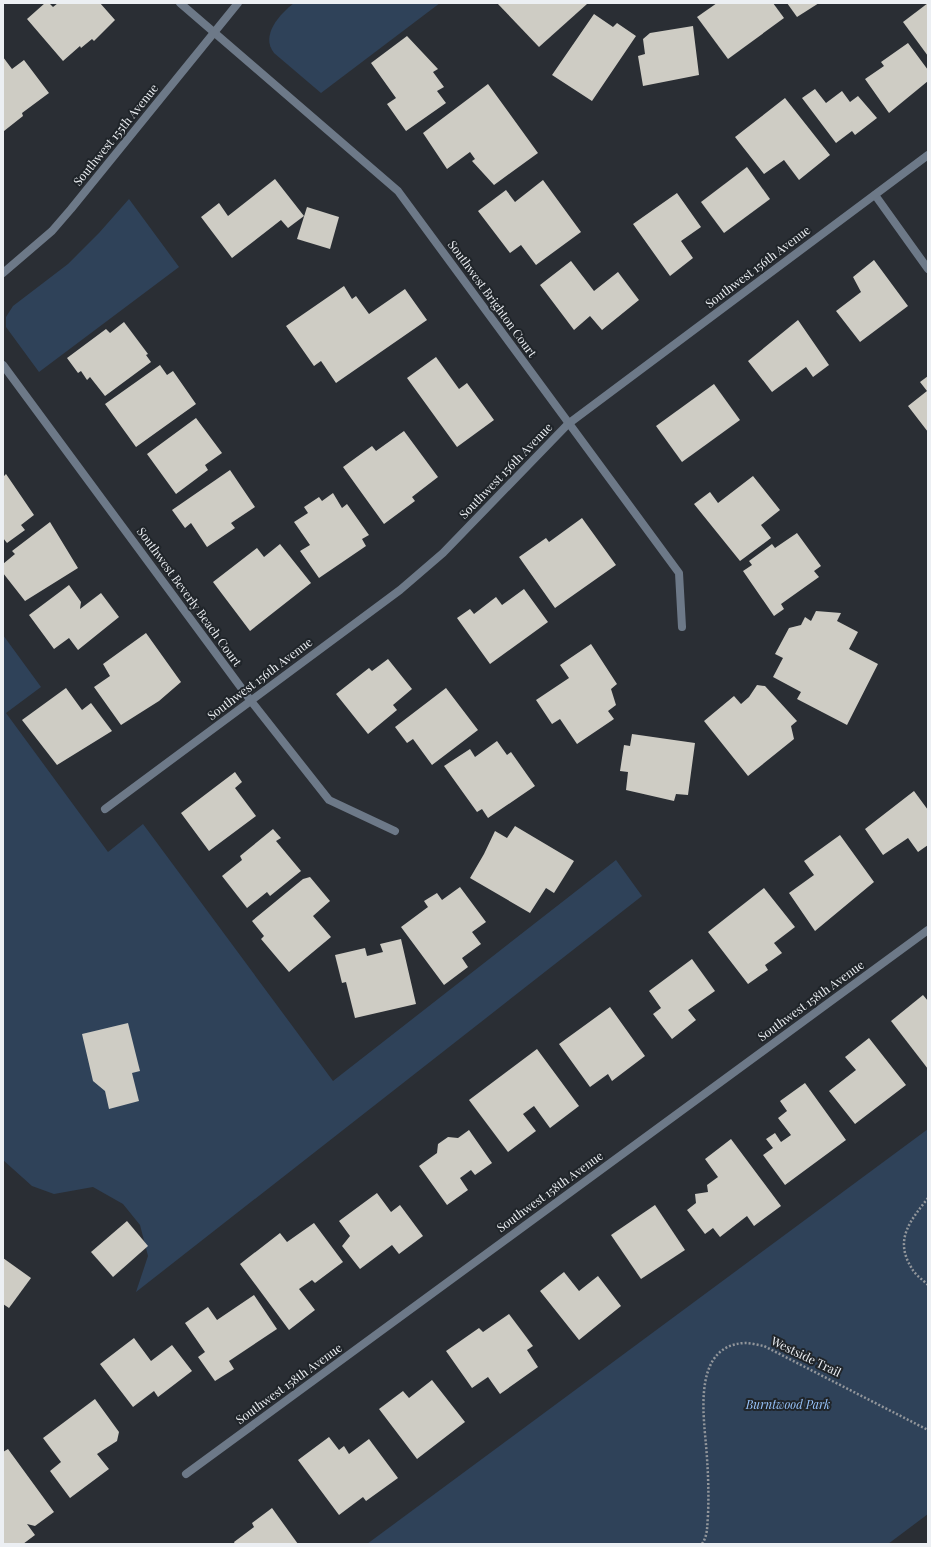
<svg xmlns="http://www.w3.org/2000/svg" width="931" height="1547" font-family="'Playfair Display',serif">
<style>
.green{fill:#2f4259}
.building{fill:#ceccc4}
.lines{fill:none;stroke-linecap:round;stroke-linejoin:round}
.path{stroke:#92969b;stroke-width:2.5;stroke-dasharray:2 2;stroke-linecap:butt}
.service{stroke:#6d7988;stroke-width:8}
.minor{stroke:#6d7988;stroke-width:8}
.labels{text-anchor:middle;stroke-width:4;stroke-linejoin:round;paint-order:stroke}
.street-label{font-size:12px;fill:#eceff3;stroke:#20252a}
.park-label{font-size:12px;font-style:italic;fill:#98c3fa;stroke:#20252a}
</style>
<rect width="100%" height="100%" fill="#2a2e34"/>
<g class="green">
<path d="M294 3H440L321 93 274 53C260 35 280 14 294 3Z"/>
<polygon points="129,199 179,267 39,372 6,327 6,317 13,306 68,264 99,233"/>
<polygon points="3,635 41,687 6,713 108,852 143,824 333,1081 616,860 642,896 136,1292 148,1256 140,1225 123,1204 93,1187 54,1194 32,1186 3,1160"/>
<polygon points="928,1129 928,1514 888,1544 367,1544"/>
</g>
<g class="building">
<polygon points="45,3 49,3 53,7 58,3 100,3 115,20 94,41 92,39 81,48 80,46 63,61 27,19"/>
<polygon points="497,3 586,3 587,4 539,47"/>
<polygon points="717,3 773,3 784,18 728,59 697,17"/>
<polygon points="787,3 819,3 797,17"/>
<polygon points="928,3 928,56 903,22"/>
<polygon points="594,14 613,27 617,23 636,36 592,101 552,75"/>
<polygon points="693,26 699,75 643,86 638,56 645,54 643,39 650,33"/>
<polygon points="407,36 438,69 433,72 444,87 437,91 446,103 406,131 387,104 396,98 371,63"/>
<polygon points="908,43 928,70 928,81 889,113 865,79 884,66 881,62"/>
<polygon points="3,57 12,69 24,60 49,93 22,113 23,116 4,131"/>
<polygon points="488,84 538,153 494,185 472,161 475,159 470,152 447,169 423,133"/>
<polygon points="815,89 826,103 842,91 850,102 858,96 877,118 855,135 852,131 836,143 802,98"/>
<polygon points="785,98 830,155 799,180 784,160 764,174 735,137"/>
<polygon points="747,167 770,199 724,233 701,202"/>
<polygon points="275,179 304,216 288,228 281,220 232,258 201,217 219,203 228,216"/>
<polygon points="543,180 581,232 536,265 521,245 510,253 478,211 506,190 515,202"/>
<polygon points="677,193 701,227 681,241 693,258 670,276 633,224"/>
<polygon points="307,207 339,217 330,249 297,239"/>
<polygon points="874,260 908,306 860,342 836,311 861,292 853,277"/>
<polygon points="571,261 594,291 618,272 639,300 602,330 590,316 574,330 540,285"/>
<polygon points="344,286 352,299 356,296 369,314 405,289 427,320 336,383 321,361 314,366 286,326"/>
<polygon points="798,320 829,365 813,377 806,367 772,392 748,361"/>
<polygon points="124,322 148,354 146,355 151,362 105,396 90,377 87,380 81,371 78,373 67,358 106,329 110,333"/>
<polygon points="436,357 459,389 467,383 494,420 457,447 407,378"/>
<polygon points="160,365 167,375 173,371 196,404 136,447 105,404"/>
<polygon points="928,376 928,432 908,406 927,391 920,382"/>
<polygon points="714,384 740,420 682,462 656,426"/>
<polygon points="196,418 222,453 205,465 208,470 176,494 147,454"/>
<polygon points="404,431 438,477 412,497 415,501 384,524 343,467 372,446 376,451"/>
<polygon points="230,470 255,507 231,523 235,528 207,547 191,523 185,528 172,510"/>
<polygon points="6,474 34,515 21,525 25,530 7,543 3,538 3,477"/>
<polygon points="753,476 780,510 761,525 771,538 740,561 694,504 710,492 718,503"/>
<polygon points="333,493 342,508 347,504 369,535 362,539 366,546 319,578 300,551 310,545 294,522 308,513 304,507 319,497 322,501"/>
<polygon points="582,518 616,565 555,608 519,557 546,538 549,542"/>
<polygon points="50,522 78,568 25,601 3,573 3,564 15,554 12,551"/>
<polygon points="797,533 821,566 814,571 819,577 781,604 784,609 774,616 743,571 752,565 749,561 772,544 775,548"/>
<polygon points="280,544 311,583 250,631 213,582 257,548 264,557"/>
<polygon points="69,585 81,602 80,609 101,593 119,617 78,650 69,638 54,649 29,615"/>
<polygon points="524,589 548,622 490,664 457,618 470,609 474,614 496,597 502,605"/>
<polygon points="816,611 841,613 837,621 858,632 849,649 878,664 847,725 797,699 801,692 773,677 783,658 775,654 789,628 801,625 805,617 811,621"/>
<polygon points="146,633 181,682 159,701 121,725 94,687 110,676 103,664"/>
<polygon points="591,644 617,684 611,689 616,705 608,711 614,719 577,744 560,719 552,724 536,700 569,678 560,665"/>
<polygon points="388,659 412,689 393,705 397,710 368,734 336,694 369,668 372,671"/>
<polygon points="757,685 765,686 797,721 791,726 794,739 748,776 704,721 734,696 741,704 749,697"/>
<polygon points="66,688 82,710 91,703 112,731 57,765 22,720"/>
<polygon points="446,688 478,730 432,765 413,739 407,743 395,727"/>
<polygon points="632,734 695,743 688,795 676,794 674,801 626,790 628,772 620,771 624,745 630,746"/>
<polygon points="497,741 507,755 511,752 535,786 488,818 482,809 477,812 444,766 470,749 475,757"/>
<polygon points="235,772 242,782 235,788 256,816 209,851 181,813"/>
<polygon points="914,791 928,810 928,845 918,852 908,838 883,855 865,829"/>
<polygon points="515,826 574,861 554,893 546,888 530,913 470,878 484,854 495,831 507,838"/>
<polygon points="273,829 281,838 276,841 301,871 270,896 267,892 247,908 222,876 242,860 240,856"/>
<polygon points="840,835 874,882 815,931 789,893 814,875 804,861"/>
<polygon points="310,877 330,901 313,916 331,937 289,972 261,939 264,936 252,921 303,879"/>
<polygon points="460,887 486,922 472,932 481,944 462,958 468,967 444,985 401,927 428,907 424,901 437,893 442,900"/>
<polygon points="764,888 795,927 774,943 782,953 765,965 768,970 748,984 708,932"/>
<polygon points="401,939 416,1004 355,1018 346,982 342,983 335,955 365,948 367,956 383,952 380,944"/>
<polygon points="692,959 715,991 688,1010 696,1020 672,1039 653,1014 661,1008 649,991"/>
<polygon points="923,995 928,1001 928,1069 891,1021"/>
<polygon points="610,1007 645,1056 612,1081 608,1074 590,1087 559,1044"/>
<polygon points="128,1023 140,1071 132,1073 139,1101 109,1109 105,1091 93,1081 82,1034"/>
<polygon points="869,1038 906,1085 855,1124 829,1091 856,1070 845,1057"/>
<polygon points="537,1049 579,1106 550,1128 534,1106 523,1114 536,1131 508,1152 469,1100"/>
<polygon points="805,1083 846,1140 785,1185 763,1155 773,1148 766,1139 775,1133 781,1142 791,1135 778,1118 787,1111 780,1101"/>
<polygon points="469,1130 492,1163 475,1175 471,1170 460,1178 468,1190 447,1205 419,1166 437,1153 438,1144 448,1137 458,1138"/>
<polygon points="731,1139 781,1206 754,1226 747,1216 720,1237 713,1228 705,1234 687,1210 696,1203 695,1194 708,1192 707,1185 718,1177 705,1159"/>
<polygon points="377,1193 391,1212 400,1205 423,1236 399,1254 392,1245 360,1269 342,1246 350,1236 339,1221"/>
<polygon points="655,1205 685,1250 641,1279 611,1235"/>
<polygon points="127,1221 148,1246 113,1277 91,1252"/>
<polygon points="314,1223 343,1262 315,1283 312,1280 299,1289 315,1310 289,1330 240,1264 280,1233 287,1242"/>
<polygon points="3,1258 31,1278 9,1308 3,1304"/>
<polygon points="564,1272 579,1291 598,1276 621,1306 579,1340 540,1291"/>
<polygon points="254,1295 277,1329 229,1361 234,1369 215,1381 198,1357 205,1352 185,1323 208,1307 217,1320"/>
<polygon points="509,1314 533,1346 527,1350 538,1367 500,1394 488,1377 472,1388 446,1351 479,1328 483,1332"/>
<polygon points="134,1338 151,1361 172,1345 192,1371 158,1397 154,1391 133,1407 100,1364"/>
<polygon points="432,1380 465,1422 417,1459 379,1409 403,1391 409,1398"/>
<polygon points="95,1399 119,1432 117,1441 97,1454 109,1469 70,1498 50,1471 61,1462 43,1438"/>
<polygon points="329,1437 339,1450 344,1446 349,1454 369,1439 398,1478 366,1501 363,1497 339,1515 298,1460"/>
<polygon points="8,1449 54,1512 35,1526 27,1524 35,1535 23,1544 3,1544 3,1452"/>
<polygon points="272,1508 298,1544 235,1544 234,1542 254,1527 252,1523"/>
</g>
<g class="lines">
<g class="path">
<path d="M928 1198C911 1220 894 1239 911 1267 914 1274 923 1280 928 1285"/>
<path d="M702 1544C708 1535 707 1526 708 1515 709 1491 708 1469 706 1445 703 1411 694 1345 745 1343 751 1343 758 1345 764 1346L928 1430"/>
</g>
<polyline class="service" points="875,195 928,269"/>
<g class="minor">
<polyline points="180,3 398,191 679,573 682,627"/>
<polyline points="3,273 52,231 71,209 238,3"/>
<polyline points="3,365 251,701 329,800 395,831"/>
<polyline points="105,809 400,590 443,553 568,424 928,155"/>
<polyline points="186,1474 928,930"/>
</g>
</g>
<g class="labels">
<g class="street-label">
<text transform="translate(116 135) rotate(-51)" y="4">Southwest 155th Avenue</text>
<text transform="translate(758 267) rotate(-37)" y="4">Southwest 156th Avenue</text>
<text transform="translate(492 299) rotate(54)" y="4">Southwest Brighton Court</text>
<text transform="translate(506 471) rotate(-46)" y="4">Southwest 156th Avenue</text>
<text transform="translate(189 597) rotate(54)" y="4">Southwest Beverly Beach Court</text>
<text transform="translate(260 679) rotate(-37)" y="4">Southwest 156th Avenue</text>
<text transform="translate(811 1001) rotate(-36)" y="4">Southwest 158th Avenue</text>
<text transform="translate(550 1192) rotate(-36)" y="4">Southwest 158th Avenue</text>
<text transform="translate(806 1357) rotate(26)" y="4">Westside Trail</text>
<text transform="translate(289 1384) rotate(-36)" y="4">Southwest 158th Avenue</text>
</g>
<g class="park-label">
<text x="788" y="1409">Burntwood Park</text>
</g>
</g>
<rect width="931" height="1547" fill="none" stroke="#eceff3" stroke-width="8"/>
</svg>
